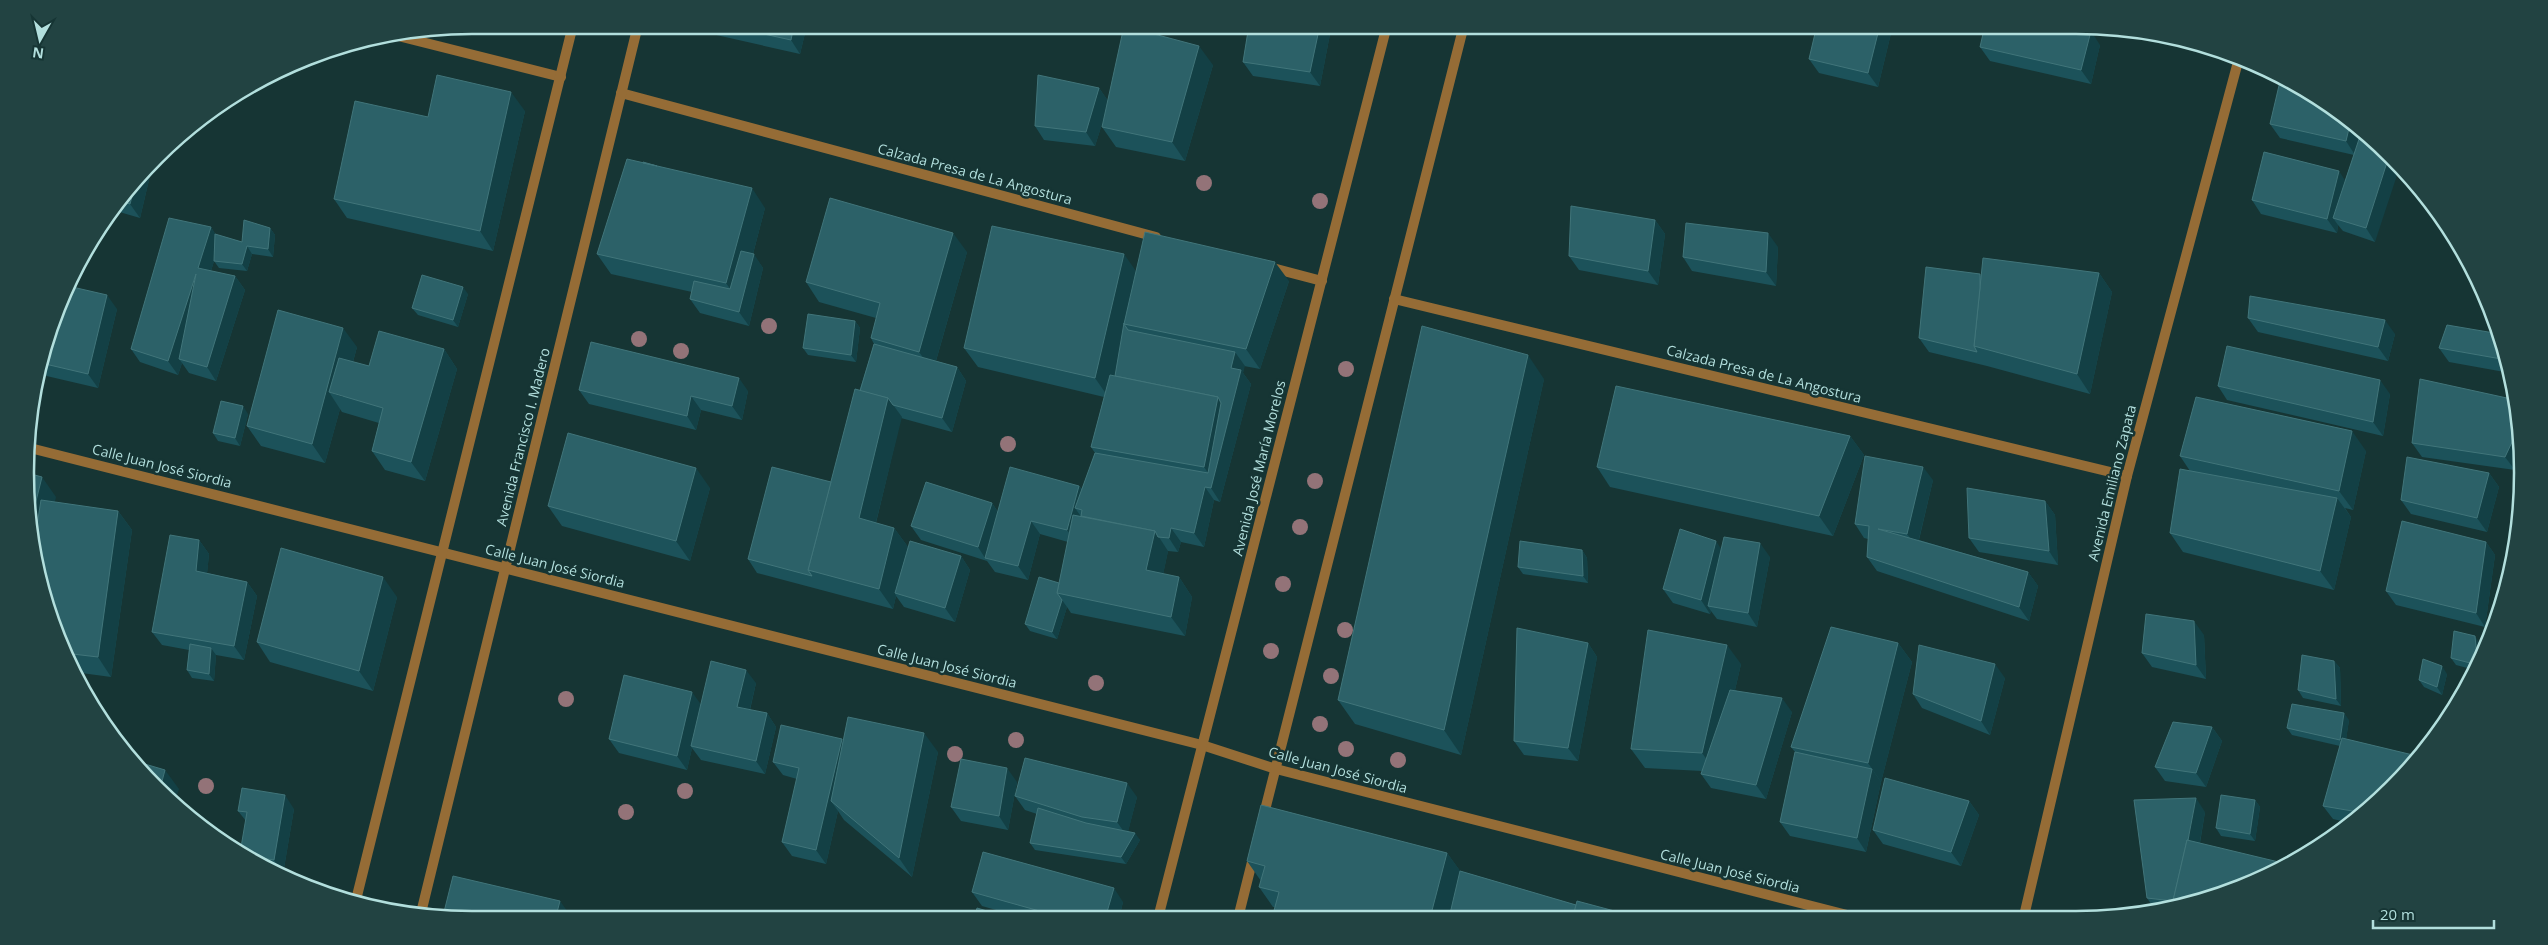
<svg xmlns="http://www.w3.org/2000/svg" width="2548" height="945" font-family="'Open Sans',sans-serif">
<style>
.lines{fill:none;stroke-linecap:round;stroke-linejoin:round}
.minor{stroke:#956c36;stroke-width:10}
.tertiary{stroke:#956c36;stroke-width:10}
.tree{fill:#937378}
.wall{fill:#1c525a;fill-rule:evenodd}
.shaded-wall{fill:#134045}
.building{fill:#2c6168;stroke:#41757a}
.labels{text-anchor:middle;stroke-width:5;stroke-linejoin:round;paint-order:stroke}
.street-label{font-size:14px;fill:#b2dfdd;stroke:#163534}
.rim{fill:none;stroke:#b2dfdd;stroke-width:2.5}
</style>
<rect width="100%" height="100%" fill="#163534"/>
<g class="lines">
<g class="minor">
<polyline points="402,37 561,77"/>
<polyline points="621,93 1156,237"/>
<polyline points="1269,267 1322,281"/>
<polyline points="1394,299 2127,476"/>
<polyline points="30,448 1202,745 1276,769 1855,917"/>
<polyline points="355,904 573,25"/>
<polyline points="421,913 638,25"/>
<polyline points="2024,916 2127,476 2239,58"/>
</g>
<g class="tertiary">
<polyline points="1263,818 1464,25"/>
<polyline points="1158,918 1387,25"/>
<polyline points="1238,918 1254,854"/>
</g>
</g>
<g class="tree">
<circle cx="1204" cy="183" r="8"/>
<circle cx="1320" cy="201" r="8"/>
<circle cx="769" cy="326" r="8"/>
<circle cx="639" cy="339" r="8"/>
<circle cx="681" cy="351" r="8"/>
<circle cx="1346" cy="369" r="8"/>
<circle cx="1008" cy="444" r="8"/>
<circle cx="1315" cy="481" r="8"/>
<circle cx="1300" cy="527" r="8"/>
<circle cx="1283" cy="584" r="8"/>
<circle cx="1345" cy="630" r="8"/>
<circle cx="1271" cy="651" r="8"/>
<circle cx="1331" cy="676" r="8"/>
<circle cx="1096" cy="683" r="8"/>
<circle cx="566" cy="699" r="8"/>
<circle cx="1320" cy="724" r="8"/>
<circle cx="1016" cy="740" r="8"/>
<circle cx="1346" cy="749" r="8"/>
<circle cx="955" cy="754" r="8"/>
<circle cx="1398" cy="760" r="8"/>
<circle cx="206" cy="786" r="8"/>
<circle cx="685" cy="791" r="8"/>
<circle cx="626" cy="812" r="8"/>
</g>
<g class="wall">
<polygon points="698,25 807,25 800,54 703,32"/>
<polygon points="1249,25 1324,25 1330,34 1320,86 1253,76 1243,62"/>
<polygon points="1893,25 1878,87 1819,73 1809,59"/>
<polygon points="2100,45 2091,84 1990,61 1980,47"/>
<polygon points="1213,65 1185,161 1116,147 1102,127 1105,114 1095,146 1044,140 1035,126 1099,88 1108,101"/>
<polygon points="525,111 493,251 347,218 334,199 428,117"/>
<polygon points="2270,124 2360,137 2375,242 2343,231 2338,225 2337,233 2261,214 2252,200 2345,180 2354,155 2280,138"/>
<polygon points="152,167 140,218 116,211"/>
<polygon points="765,208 753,254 763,268 749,326 700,313 690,299 692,292 611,274 597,254"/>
<polygon points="1655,220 1665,234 1658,285 1579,270 1569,256"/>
<polygon points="211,227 215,234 242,242 270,228 275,235 273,257 252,254 247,271 219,268 214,261 211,271 235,276 245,290 216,381 189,373 182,363 178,375 140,362 131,349"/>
<polygon points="1778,247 1776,286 1692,271 1683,257"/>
<polygon points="967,252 936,361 957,367 966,381 952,432 901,418 876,523 894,528 908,547 961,556 970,570 955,622 904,607 896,596 893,609 757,573 748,559 831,482 874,344 871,338 876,318 819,302 806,282"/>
<path d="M1136 271 1289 281 1260 369 1244 366 1243 373 1251 384 1220 502 1214 500 1204 547 1181 542 1178 552 1168 551 1163 574 1179 577 1192 597 1185 636 1071 613 1067 607 1057 639 1030 631 1025 624 1059 583 1068 542 1040 534 1028 580 995 572 987 561 921 540 911 526 992 503 998 512 1079 486 1082 489 1095 453 1091 447 1104 397 978 367 964 348ZM1118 358 1115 376H1114Z"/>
<polygon points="2099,273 2112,292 2090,394 1987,366 1929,352 1919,338 1981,275"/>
<polygon points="468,294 458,327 418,315 412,308"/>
<polygon points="117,309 98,388 38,374 49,328"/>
<polygon points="2248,318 2395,334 2388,361 2258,332"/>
<polygon points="855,321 860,328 856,362 808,355 803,348"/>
<polygon points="2500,334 2510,373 2449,362 2439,348"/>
<polygon points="357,347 353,362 369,366 444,349 457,369 425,481 385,470 372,451 379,423 342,412 340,409 325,463 261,446 247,426"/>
<polygon points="1544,379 1461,755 1355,724 1338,700"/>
<polygon points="2218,386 2390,394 2383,436 2227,400"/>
<polygon points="579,390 748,391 742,420 701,410 696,430 589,404"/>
<polygon points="248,414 240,446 218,441 213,433"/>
<polygon points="2519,414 2521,458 2515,470 2422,457 2412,443"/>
<polygon points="1850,436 1864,455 1833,536 1610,487 1597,467"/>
<polygon points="2366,451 2353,510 2345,508 2351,517 2334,590 2183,552 2170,533 2190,471 2180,456"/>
<polygon points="2489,473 2499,487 2487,532 2411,514 2401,500"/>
<polygon points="1933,480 1919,540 2028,572 2038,586 2029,621 1877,571 1867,557 1868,539 1864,538 1855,524"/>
<polygon points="710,488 690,561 562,526 548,506"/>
<polygon points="56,497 54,502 118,511 132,530 111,677 74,672 59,643 34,560"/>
<polygon points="2045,501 2055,515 2058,565 1979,552 1969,538"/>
<polygon points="199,540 209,554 207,573 247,582 257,596 244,660 216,655 214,681 192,678 187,670 189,650 162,645 152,632"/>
<polygon points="2486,542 2495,555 2485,627 2396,605 2386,591"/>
<polygon points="1721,549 1770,557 1757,627 1717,619 1711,611 1710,614 1673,603 1663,589"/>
<polygon points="1582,550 1587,558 1588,583 1523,574 1518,567"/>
<polygon points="397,597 373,691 270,662 257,642"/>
<polygon points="2204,635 2206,679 2152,667 2142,653"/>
<polygon points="1588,643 1597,657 1578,761 1524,755 1514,741"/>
<polygon points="1898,643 1912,662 1881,782 1866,852 1790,836 1780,822 1795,752 1791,747"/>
<polygon points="2480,644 2481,648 2471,669 2456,665 2451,658"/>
<polygon points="2334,661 2340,668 2341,706 2303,698 2298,690"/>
<polygon points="1741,664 1735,690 1792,712 1766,799 1711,788 1701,774 1702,771 1645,768 1631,749"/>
<polygon points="2447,674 2442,695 2424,687 2419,680"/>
<polygon points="2005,678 1990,735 1922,708 1913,694"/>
<polygon points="756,683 750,710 767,713 776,727 765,774 701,760 692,748 687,770 619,753 609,739"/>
<polygon points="2349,720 2346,739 2413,755 2415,758 2370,809 2350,823 2333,819 2323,806 2340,746 2292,735 2287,728"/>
<polygon points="2212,727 2222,741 2206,787 2165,781 2155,767"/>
<polygon points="842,739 843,740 938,752 912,877 844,820 838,811 826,864 792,856 782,842 797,779 783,775 773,762"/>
<polygon points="1017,782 1008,830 961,821 951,807"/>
<polygon points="1015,796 1137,797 1128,831 1140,840 1126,864 1035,850 1030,843 1037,814 1025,810"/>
<polygon points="2255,800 2260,807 2255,841 2221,836 2216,828"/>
<polygon points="1969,801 1979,815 1961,866 1883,844 1873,830"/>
<polygon points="294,809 283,874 271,872 240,853 246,821 238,811"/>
<polygon points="2205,812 2200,843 2273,874 2155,910 2147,898"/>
<polygon points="1447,853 1460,871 1576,905 1275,907 1273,907 1259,887 1261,881 1247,861"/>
<polygon points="972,892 1123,902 1119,918 1028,919 982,906"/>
</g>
<g class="shaded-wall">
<polygon points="794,25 807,25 800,54 791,40"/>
<polygon points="1320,25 1324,25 1330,34 1320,86 1310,72"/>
<polygon points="1880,25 1893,25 1878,87 1868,73"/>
<polygon points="2091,31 2100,45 2091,84 2081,70"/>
<polygon points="1199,46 1213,65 1185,161 1172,142"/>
<polygon points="1099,88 1109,102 1095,146 1086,132"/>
<polygon points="511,92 525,111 493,251 480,231"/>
<polygon points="2351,120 2361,130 2355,155 2346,141"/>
<polygon points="2389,156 2400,166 2375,242 2366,228"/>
<polygon points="152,167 140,218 130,204 134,189"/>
<polygon points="2339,171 2348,185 2333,218 2338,225 2337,233 2327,219"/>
<polygon points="752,188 765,208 740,303 726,283"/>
<polygon points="1655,220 1665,234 1658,285 1648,271"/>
<polygon points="211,227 220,241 208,281 198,268"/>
<polygon points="270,228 275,235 273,257 268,249"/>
<polygon points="953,233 967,252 933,371 919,352"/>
<polygon points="1768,233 1778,247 1776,286 1766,272"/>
<polygon points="247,246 252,254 247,271 242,264"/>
<polygon points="754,254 763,268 749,326 739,312"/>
<polygon points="1124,254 1138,274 1124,324 1126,326 1109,398 1095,378"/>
<polygon points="1275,262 1289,281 1260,369 1246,349"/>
<polygon points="2099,273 2112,292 2090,394 2077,374"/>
<polygon points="196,274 179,359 182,363 178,375 168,361"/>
<polygon points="235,276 245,290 216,381 207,367"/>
<polygon points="463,287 468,294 458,327 453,320"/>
<polygon points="107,295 117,309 98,388 88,374"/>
<polygon points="2385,320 2395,334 2388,361 2378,347"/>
<polygon points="855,321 860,328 856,362 851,355"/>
<polygon points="343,328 357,347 343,397 329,392 340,409 325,463 312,444"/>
<polygon points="444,349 457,369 425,481 411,462"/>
<polygon points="1235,352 1245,366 1243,373 1251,384 1220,502 1211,488 1213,480 1204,467 1218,397 1231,368"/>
<polygon points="1528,355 1544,379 1461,755 1444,730"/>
<polygon points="957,367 966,381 952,432 942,418"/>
<polygon points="739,378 748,391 742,420 732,406"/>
<polygon points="2380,380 2390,394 2383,436 2373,422"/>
<polygon points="691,396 701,410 696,430 687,416"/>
<polygon points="888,398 902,417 872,538 859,518"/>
<polygon points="243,406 248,414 240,446 235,438"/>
<polygon points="2520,425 2521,458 2515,470 2505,457"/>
<polygon points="2352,431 2366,451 2353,510 2339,491"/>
<polygon points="1850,436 1864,455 1833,536 1819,516"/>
<polygon points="1923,467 1933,480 1917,547 1907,534"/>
<polygon points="696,468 710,488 690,561 676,541"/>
<polygon points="2489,473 2499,487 2487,532 2477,518"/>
<polygon points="42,477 56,497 37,573 34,560 32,517"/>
<polygon points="1079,486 1089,500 1082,510 1075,508 1082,518 1077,544 1067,530"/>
<polygon points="1205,487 1214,500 1204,547 1194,533"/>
<polygon points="2337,498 2351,517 2334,590 2320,571"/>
<polygon points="2045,501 2055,515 2058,565 2049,551"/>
<polygon points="992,503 1001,517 985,558 987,561 978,547"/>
<polygon points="118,511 132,530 111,677 98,657"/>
<polygon points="1031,521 1040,534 1028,580 1018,566"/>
<polygon points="894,528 908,547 895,593 896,596 893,609 879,589"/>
<polygon points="1171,528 1181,542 1178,552 1169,538"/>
<polygon points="1155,531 1168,551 1160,590 1146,570"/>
<polygon points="199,540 209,554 206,585 196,571"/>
<polygon points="1716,541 1725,555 1708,606 1711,611 1710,614 1701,600"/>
<polygon points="2486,542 2495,555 2485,627 2476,613"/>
<polygon points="1760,543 1770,557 1757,627 1748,613"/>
<polygon points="1582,550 1587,558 1588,583 1583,576"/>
<polygon points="961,556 970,570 955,622 945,608"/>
<polygon points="2028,572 2038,586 2029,621 2019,607"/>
<polygon points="383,577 397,597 373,691 359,671"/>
<polygon points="1179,577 1192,597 1185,636 1171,617"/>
<polygon points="247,582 257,596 244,660 234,646"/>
<polygon points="1062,600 1067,607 1057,639 1052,632"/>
<polygon points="2194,621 2204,635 2206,679 2196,665"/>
<polygon points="2475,636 2480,644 2481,648 2477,657"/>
<polygon points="1588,643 1597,657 1578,761 1568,748"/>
<polygon points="1898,643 1912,662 1881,782 1868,763"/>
<polygon points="1727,645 1741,664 1716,772 1702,753"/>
<polygon points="211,648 216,655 214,681 209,674"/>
<polygon points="2334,661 2340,668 2341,706 2336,699"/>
<polygon points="1995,664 2005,678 1990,735 1981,721"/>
<polygon points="2442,666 2447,674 2442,695 2437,687"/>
<polygon points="746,670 756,683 747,721 737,707"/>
<polygon points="692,692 702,706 691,746 692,748 687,770 677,756"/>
<polygon points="1782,698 1792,712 1766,799 1756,785"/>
<polygon points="767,713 776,727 765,774 756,761"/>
<polygon points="2344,713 2349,720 2345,747 2340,740"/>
<polygon points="2212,727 2222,741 2206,787 2196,773"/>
<polygon points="924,733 938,752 912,877 899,858"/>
<polygon points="842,739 852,753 831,801 838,811 826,864 816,850"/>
<polygon points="2413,755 2415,758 2411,763"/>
<polygon points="1007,768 1017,782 1008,830 999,816"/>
<polygon points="1872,769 1881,782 1866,852 1857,838"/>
<polygon points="165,770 179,789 175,801 161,785"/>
<polygon points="1127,783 1137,797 1127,836 1117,822"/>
<polygon points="285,795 294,809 283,874 274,860"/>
<polygon points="2196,798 2205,812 2190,899 2178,901"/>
<polygon points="2255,800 2260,807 2255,841 2250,834"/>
<polygon points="1969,801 1979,815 1961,866 1951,852"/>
<polygon points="1135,833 1140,840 1126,864 1121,857"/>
<polygon points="1447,853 1461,872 1449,918 1430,918"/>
<polygon points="1114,888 1123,902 1119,918 1105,919"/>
<polygon points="560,901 570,915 569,920 555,920"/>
</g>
<g class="building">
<polygon points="723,25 794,25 791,40"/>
<polygon points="1249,25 1320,25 1310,72 1243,62"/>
<polygon points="1817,25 1880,25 1868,73 1809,59"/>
<polygon points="1985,25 2066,25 2091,31 2081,70 1980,47"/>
<polygon points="1124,26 1199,46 1172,142 1102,127"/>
<polygon points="437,75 511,92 480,231 334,199 355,101 428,117"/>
<polygon points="1038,75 1099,88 1086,132 1035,126"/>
<polygon points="2281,77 2284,78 2348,118 2351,120 2346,141 2270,124"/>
<polygon points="2362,130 2389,156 2366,228 2333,218"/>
<polygon points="2264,152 2339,171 2327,219 2252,200"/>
<polygon points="627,159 752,188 726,283 597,254"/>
<polygon points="643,162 657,166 643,163"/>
<polygon points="134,189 130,204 124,202"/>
<polygon points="830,198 953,233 919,352 871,338 880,303 806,282"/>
<polygon points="1571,206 1655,220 1648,271 1569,256"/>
<polygon points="169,218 211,227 198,268 235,276 207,367 179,359 196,274 168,361 131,349"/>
<polygon points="244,220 270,228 268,249 247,246 242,264 214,261 215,234 242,242"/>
<polygon points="1686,223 1768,233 1766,272 1683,257"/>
<polygon points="992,226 1124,254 1095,378 964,348"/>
<polygon points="1145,232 1275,262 1246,349 1124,324"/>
<polygon points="741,251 754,254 739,312 690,299 694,281 730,289"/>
<polygon points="1983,258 2099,273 2077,374 1974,346"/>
<polygon points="1926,267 1980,274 1980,288 1974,346 1977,352 1919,338"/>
<polygon points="422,275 463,287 453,320 412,308"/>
<polygon points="68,286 107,295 88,374 41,363 49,328"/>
<polygon points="2250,296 2385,320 2378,347 2248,318"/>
<polygon points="278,310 343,328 312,444 247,426"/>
<polygon points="808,314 855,321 851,355 803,348"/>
<polygon points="1124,323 1124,324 1128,330 1235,352 1231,368 1241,370 1211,488 1205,487 1194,533 1171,528 1169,538 1158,537 1155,531 1081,516 1082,510 1075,508 1095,453 1208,473 1221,403 1218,397 1115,376"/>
<polygon points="2447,325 2500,334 2507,360 2439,348"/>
<polygon points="1422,326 1528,355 1444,730 1338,700"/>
<polygon points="379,331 444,349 411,462 372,451 383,408 329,392 339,358 369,366"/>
<polygon points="591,342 739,378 732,406 691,396 687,416 579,390"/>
<polygon points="874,344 957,367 942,418 893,405 888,398 860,391"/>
<polygon points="2227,346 2380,380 2373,422 2218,386"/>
<polygon points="1110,375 1218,397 1204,467 1091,447"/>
<polygon points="2420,379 2516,400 2519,414 2520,425 2505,457 2412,443"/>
<polygon points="1616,386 1850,436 1819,516 1597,467"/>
<polygon points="855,389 888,398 859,518 894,528 879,589 808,570"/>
<polygon points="2196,397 2352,431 2339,491 2180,456"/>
<polygon points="221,401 243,406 235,438 213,433"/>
<polygon points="568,433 696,468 676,541 548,506"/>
<polygon points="1865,456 1923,467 1907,534 1878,529 2028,572 2019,607 1867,557 1869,526 1855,524"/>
<polygon points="2407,457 2489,473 2477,518 2401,500"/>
<polygon points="772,467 831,482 808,570 812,576 748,559"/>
<polygon points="1010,467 1079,486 1067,530 1031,521 1018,566 985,558"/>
<polygon points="2180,469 2337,498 2320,571 2170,533"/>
<polygon points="31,474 42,477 32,517"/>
<polygon points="926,482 992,503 978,547 911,526"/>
<polygon points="1967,488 2045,501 2049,551 1969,538"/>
<polygon points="41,500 118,511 98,657 64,653 59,643 34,560 33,551"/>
<polygon points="1073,515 1155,531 1146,570 1179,577 1171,617 1057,593"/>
<polygon points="2402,521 2486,542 2476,613 2386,591"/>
<polygon points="1680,529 1716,541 1701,600 1663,589"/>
<polygon points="170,535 199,540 196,571 247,582 234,646 152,632"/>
<polygon points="1724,537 1760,543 1748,613 1708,606"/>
<polygon points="910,541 961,556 945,608 895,593"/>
<polygon points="1520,541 1582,550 1583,576 1518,567"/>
<polygon points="281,548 383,577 359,671 257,642"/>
<polygon points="1039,577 1059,583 1057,593 1062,600 1052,632 1025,624"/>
<polygon points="2146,614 2194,621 2196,665 2142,653"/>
<polygon points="1831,627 1898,643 1868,763 1791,747"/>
<polygon points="1517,628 1588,643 1568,748 1514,741"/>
<polygon points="1648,630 1727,645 1702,753 1631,749"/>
<polygon points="2454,631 2475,636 2477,657 2474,664 2451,658"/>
<polygon points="190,644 211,648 209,674 187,670"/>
<polygon points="1919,645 1995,664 1981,721 1913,694"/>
<polygon points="2302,655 2334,661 2336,699 2298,690"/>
<polygon points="2423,659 2442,666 2437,687 2419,680"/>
<polygon points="711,661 746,670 737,707 767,713 756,761 691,746"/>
<polygon points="624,675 692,692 677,756 609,739"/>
<polygon points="1730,690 1782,698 1756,785 1701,774"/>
<polygon points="2292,704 2344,713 2340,740 2287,728"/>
<polygon points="848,717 924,733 899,858 831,801"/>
<polygon points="2173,722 2212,727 2196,773 2155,767"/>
<polygon points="781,725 842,739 816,850 782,842 799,768 773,762"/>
<polygon points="2342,738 2413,755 2411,763 2370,809 2364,813 2323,806"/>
<polygon points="1795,752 1872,769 1857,838 1780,822"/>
<polygon points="1025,758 1127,783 1117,822 1082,817 1015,796"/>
<polygon points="961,759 1007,768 999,816 951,807"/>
<polygon points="138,762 165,770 161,785"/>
<polygon points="1885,778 1969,801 1951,852 1873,830"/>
<polygon points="242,788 285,795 274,860 245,855 240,853 247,812 238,811"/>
<polygon points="2221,795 2255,800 2250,834 2216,828"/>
<polygon points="2196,798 2188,840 2187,840 2173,901 2147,898 2134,800"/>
<polygon points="1261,805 1447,853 1430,918 1272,918 1279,892 1259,887 1265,866 1247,861"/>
<polygon points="1038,808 1086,823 1135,833 1121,857 1030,843"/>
<polygon points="2187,840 2287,864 2273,874 2172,905"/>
<polygon points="983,852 1114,888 1105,919 1068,919 972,892"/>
<polygon points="1460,871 1576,905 1573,917 1449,918"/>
<polygon points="453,876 560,901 555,920 472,920 443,916"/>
<polygon points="1577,901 1637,917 1573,917"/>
<polygon points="977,908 1014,919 974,919"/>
</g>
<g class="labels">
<g class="street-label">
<text transform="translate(975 174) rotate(15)" y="5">Calzada Presa de La Angostura</text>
<text transform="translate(1764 374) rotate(14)" y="5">Calzada Presa de La Angostura</text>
<text transform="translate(523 437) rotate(-76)" y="5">Avenida Francisco I. Madero</text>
<text transform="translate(162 466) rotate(14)" y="5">Calle Juan José Siordia</text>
<text transform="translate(1259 468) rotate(-76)" y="5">Avenida José María Morelos</text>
<text transform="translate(2112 483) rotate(-76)" y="5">Avenida Emiliano Zapata</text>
<text transform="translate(555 566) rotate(14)" y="5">Calle Juan José Siordia</text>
<text transform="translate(947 666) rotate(14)" y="5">Calle Juan José Siordia</text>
<text transform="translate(1338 770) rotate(15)" y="5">Calle Juan José Siordia</text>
<text transform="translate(1730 871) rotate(14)" y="5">Calle Juan José Siordia</text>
</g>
</g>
<path d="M0 0H2548V945H0ZM472 34H2076A438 438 0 0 1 2514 472V473A438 438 0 0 1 2076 911H472A438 438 0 0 1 34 473V472A438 438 0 0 1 472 34Z" fill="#224342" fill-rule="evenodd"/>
<path class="rim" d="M472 34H2076A438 438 0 0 1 2514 472V473A438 438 0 0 1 2076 911H472A438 438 0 0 1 34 473V472A438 438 0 0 1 472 34Z"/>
<g transform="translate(40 40) rotate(188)" stroke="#163534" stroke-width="4" paint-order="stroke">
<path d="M0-4L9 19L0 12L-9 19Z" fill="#b2dfdd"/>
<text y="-8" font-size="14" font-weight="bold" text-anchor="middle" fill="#b2dfdd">N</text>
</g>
<path d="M2373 920v8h121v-8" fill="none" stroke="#b2dfdd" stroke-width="2.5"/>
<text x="2380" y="920" font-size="15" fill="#b2dfdd" stroke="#163534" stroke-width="4" paint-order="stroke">20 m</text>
</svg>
